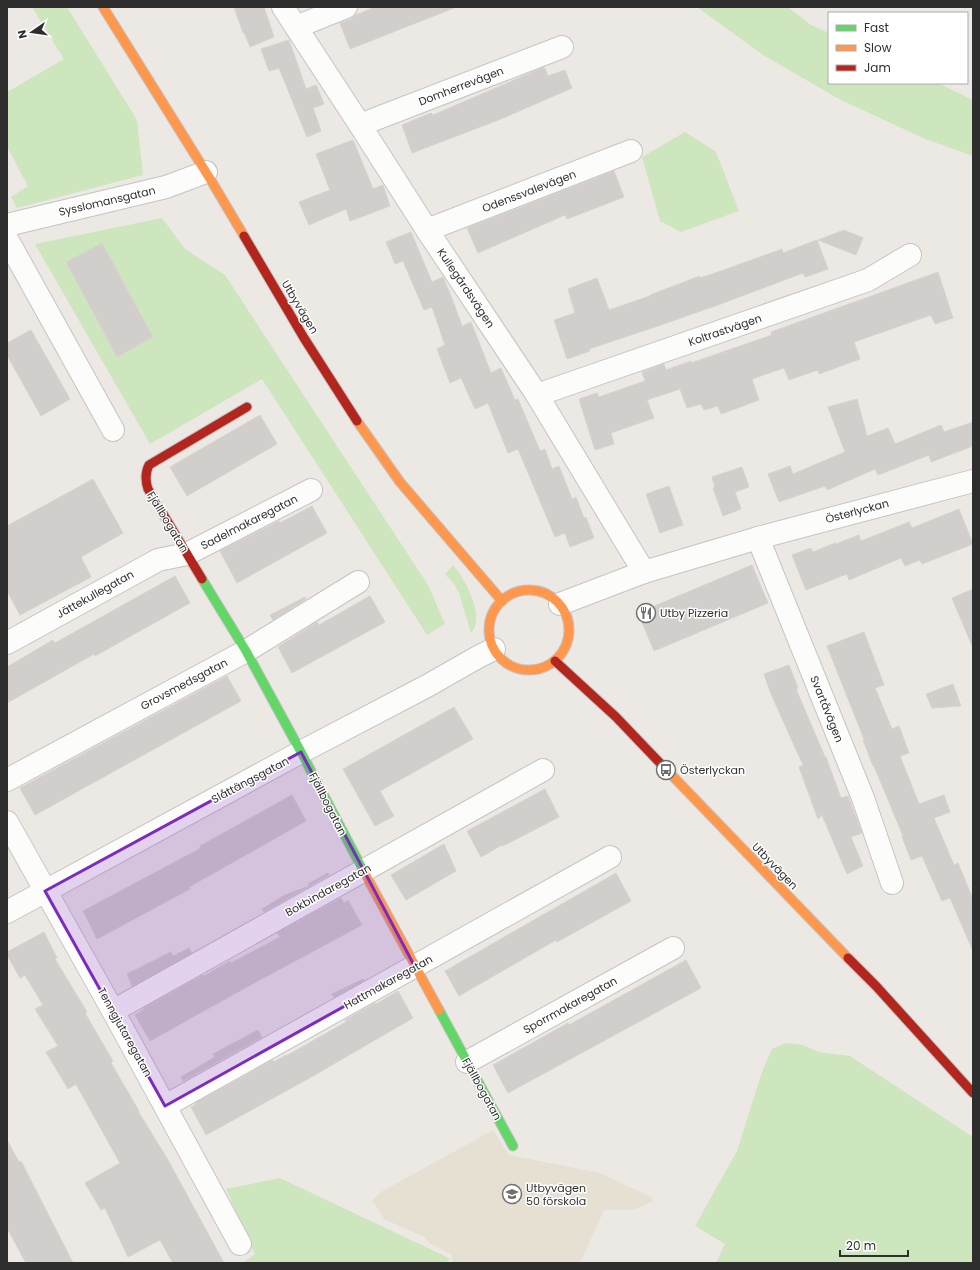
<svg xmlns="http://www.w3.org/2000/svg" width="980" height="1270" font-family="Poppins,sans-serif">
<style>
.education{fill:#e6e0d3}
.green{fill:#cee6be}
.building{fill:#d1cecb;stroke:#d7d4d0}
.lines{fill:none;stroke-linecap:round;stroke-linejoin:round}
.street-casing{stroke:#c5c4c5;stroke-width:24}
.fast-casing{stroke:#c5c4c5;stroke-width:11}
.slow-casing{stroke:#c5c4c5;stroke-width:11}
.jam-casing{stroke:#c5c4c5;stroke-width:11}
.street{stroke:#fcfcfb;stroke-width:22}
.fast{stroke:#63d668;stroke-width:9}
.slow{stroke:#ff974d;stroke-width:9}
.jam{stroke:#b3261e;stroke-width:9}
.marked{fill:#7b2cbf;fill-opacity:0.2;stroke:#7b2cbf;stroke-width:3;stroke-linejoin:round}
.labels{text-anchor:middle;stroke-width:3;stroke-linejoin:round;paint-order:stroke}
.street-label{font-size:11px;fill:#2e2e2e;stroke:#fff}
.poi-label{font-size:11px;fill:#2e2e2e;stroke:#fff;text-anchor:start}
</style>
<rect width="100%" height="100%" fill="#ece8e4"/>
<polygon class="education" points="493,1130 509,1155 600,1173 651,1197 653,1201 647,1204 633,1210 604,1210 580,1263 453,1263 451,1254 431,1244 424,1237 384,1219 372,1200 381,1192"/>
<g class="green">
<polygon points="32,7 67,7 137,120 143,175 17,208 11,197 28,186 7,147 7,92 64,59"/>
<polygon points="697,7 788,7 811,25 829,33 829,83 938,83 973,100 973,156 925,139 839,99 763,55"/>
<polygon points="685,132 716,152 739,211 681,232 660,221 642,157"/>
<polygon points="162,218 185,249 225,275 428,585 445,624 427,635 262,379 150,444 35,244"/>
<path d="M453 565C465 579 486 617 471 633L459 593 454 584 445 574Z"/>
<polygon points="786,1043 803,1045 819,1052 850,1056 973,1137 973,1263 716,1263 725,1244 695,1226 737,1151 762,1072 772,1049"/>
<polygon points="280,1178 449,1258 448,1263 243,1263 255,1254 226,1189"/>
</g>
<g class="building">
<polygon points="234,7 264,7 274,37 250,47 244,32 243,33"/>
<polygon points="375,7 454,7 454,8 350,49 340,23 351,19 356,15"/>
<polygon points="289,40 306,89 316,85 324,104 313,108 321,131 307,137 279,68 269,71 261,49"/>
<polygon points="544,67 548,76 565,70 572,88 501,119 412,153 402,125 431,113 433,115"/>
<polygon points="353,140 373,189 383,185 390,206 350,221 346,209 309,225 299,202 330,190 316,154"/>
<polygon points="614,171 624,197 567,219 565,215 478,253 467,228"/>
<polygon points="844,230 863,238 856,255 818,240"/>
<polygon points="411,232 432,282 443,277 453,301 462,326 471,322 491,373 501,368 515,400 518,399 540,451 545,449 552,469 559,466 572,499 576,497 584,518 586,517 594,538 570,547 565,533 555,537 518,449 508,453 488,403 475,409 461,378 450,383 437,349 445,345 432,307 424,310 403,261 395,264 386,242"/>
<polygon points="817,240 828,269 805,277 803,273 710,308 709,308 661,325 589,349 590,351 567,359 554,320 575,313 568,289 597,278 609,310 650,296 650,295 700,276 700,278 721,271 782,249 783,253"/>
<polygon points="102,243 153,337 117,357 66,262"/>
<polygon points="938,272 953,318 935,324 931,315 854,342 860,359 819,374 818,370 789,380 784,368 752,379 759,400 721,414 718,406 704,410 701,404 687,408 680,389 647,400 654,418 611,433 614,444 595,450 579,399 597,393 599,397 645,381 642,372 664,364 666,370 691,361 691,363 772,335 771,332"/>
<polygon points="31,330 70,399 41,416 7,355 7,343"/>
<polygon points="857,399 867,436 888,428 895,444 941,425 944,432 973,422 973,446 931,462 929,455 878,475 875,469 827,490 825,486 779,502 768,474 790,466 793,474 845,452 828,407"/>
<polygon points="260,415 277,444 187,496 170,467"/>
<polygon points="742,467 749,487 735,492 741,509 723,516 713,488 715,487 712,477"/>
<polygon points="93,479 123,533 81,557 91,577 20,615 7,591 7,526"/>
<polygon points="669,486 683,525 660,533 646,494"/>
<polygon points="312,506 327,533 237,583 220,551 279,521 280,523"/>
<polygon points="959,509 973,544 922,564 920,560 905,566 901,558 849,580 847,574 806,590 792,555 811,548 813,552 835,543 836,544 859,535 861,541 909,522 912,528"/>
<polygon points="752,565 768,603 654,651 638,613"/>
<polygon points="175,576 190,603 95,656 94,654 7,703 7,667 53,640 55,643"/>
<polygon points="973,589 973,648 952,598"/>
<polygon points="370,596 385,622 292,673 278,647 317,622 319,625"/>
<polygon points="305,597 306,599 273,620 270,615"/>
<polygon points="864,632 884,685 875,688 892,729 899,726 909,753 900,756 919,804 944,795 950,812 934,818 954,865 958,863 973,899 973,951 950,898 942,901 922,856 911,860 902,837 903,836 874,766 873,766 863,740 864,739 827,646"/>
<polygon points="789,665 798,688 796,689 825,757 826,757 841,798 848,796 862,833 851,837 863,866 847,874 822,815 818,819 799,767 803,765 771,694 764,674"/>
<polygon points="227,676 241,701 35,815 20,788"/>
<polygon points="953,684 961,706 932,708 926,694"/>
<polygon points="454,707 473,739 380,791 394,816 375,826 343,769"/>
<polygon points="545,789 559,817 503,846 502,845 481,857 467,831"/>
<polygon points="292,795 306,821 189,887 190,889 97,939 83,911 201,848 200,846"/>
<polygon points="444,844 456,871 406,900 391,875"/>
<polygon points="328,873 329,875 264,912 262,909 285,895 309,886 308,884"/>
<polygon points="616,873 631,901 557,942 556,940 459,996 445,971"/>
<polygon points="341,898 344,903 348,900 362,925 245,988 150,1041 135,1015 144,1009 144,1008 203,975 204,976 230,961 231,963 280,937 277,933"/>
<polygon points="44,932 57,958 55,959 87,1012 85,1013 113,1061 111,1063 139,1111 138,1111 168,1160 224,1263 173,1263 160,1240 128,1257 105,1208 101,1210 85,1183 120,1163 76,1084 68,1089 46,1052 58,1046 35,1009 43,1005 25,975 20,978 7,955 7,952"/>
<polygon points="189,948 192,953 132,986 127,974 171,952 173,956"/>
<polygon points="686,960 701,988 508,1093 493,1065 568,1023 569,1025"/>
<polygon points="363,979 364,981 334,997 332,994"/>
<polygon points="398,991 413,1018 306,1080 206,1135 191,1107 196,1104 195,1103 273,1060 274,1062 286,1055 286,1056 346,1022 345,1020 375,1003 376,1004"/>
<polygon points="258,1030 262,1037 183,1081 181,1077 215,1057 213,1054"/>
<polygon points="7,1140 19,1162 21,1161 73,1263 26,1263 7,1228"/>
</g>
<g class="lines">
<defs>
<g id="street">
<polyline points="283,7 360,125 427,230 537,395 644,572"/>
<polyline points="296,27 346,7"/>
<polyline points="360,125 562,47"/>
<polyline points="7,225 166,187 206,172"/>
<polyline points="427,230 631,151"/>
<polyline points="7,239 113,430"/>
<polyline points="537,395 868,280 910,255"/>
<polyline points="758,538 863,798 892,883"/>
<polyline points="560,604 644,572 758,538 973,481"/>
<polyline points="7,643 158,560 187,554 311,490"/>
<polyline points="7,780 246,651 358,582"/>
<polyline points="7,822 113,1011 240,1244"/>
<polyline points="7,912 301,752 427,686 478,657 494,649"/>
<polyline points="113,1011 543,770"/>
<polyline points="467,1062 673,948"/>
<polyline points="165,1106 610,857"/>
</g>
<g id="fast">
<polyline points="202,579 246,651 301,752 363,870"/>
<polyline points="439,1010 513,1146"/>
</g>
<g id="slow">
<polyline points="103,7 212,182 244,236"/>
<polyline points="357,421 400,482 502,601"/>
<circle cx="529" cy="630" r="40"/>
<polyline points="660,763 848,958"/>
<polyline points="363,870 439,1010"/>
</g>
<g id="jam">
<polyline points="244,236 304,338 357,421"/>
<path d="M202 579 148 489C145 480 145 473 149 465L247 407"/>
<polyline points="555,661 616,717 660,763"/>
<polyline points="848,958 876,986 973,1093"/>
</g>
</defs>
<use href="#street" class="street-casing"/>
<use href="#fast" class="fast-casing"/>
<use href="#slow" class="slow-casing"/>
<use href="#jam" class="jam-casing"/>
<use href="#street" class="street"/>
<use href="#fast" class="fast"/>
<use href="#slow" class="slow"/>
<use href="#jam" class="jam"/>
</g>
<path class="marked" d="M301 752 415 967 165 1106 45 891Z"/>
<defs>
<symbol id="restaurant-ring" viewBox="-11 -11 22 22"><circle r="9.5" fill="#fff" stroke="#706f6e" stroke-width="1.5"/><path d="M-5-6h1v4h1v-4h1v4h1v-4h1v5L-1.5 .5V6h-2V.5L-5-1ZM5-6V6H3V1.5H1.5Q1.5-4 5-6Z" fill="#706f6e"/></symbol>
<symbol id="bus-ring" viewBox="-11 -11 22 22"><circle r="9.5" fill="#fff" stroke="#706f6e" stroke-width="1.5"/><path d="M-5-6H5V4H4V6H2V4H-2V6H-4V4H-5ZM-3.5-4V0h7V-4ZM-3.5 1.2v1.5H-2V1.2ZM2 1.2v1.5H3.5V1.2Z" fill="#706f6e"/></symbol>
<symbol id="school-ring" viewBox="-11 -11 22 22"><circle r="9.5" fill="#fff" stroke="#706f6e" stroke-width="1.5"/><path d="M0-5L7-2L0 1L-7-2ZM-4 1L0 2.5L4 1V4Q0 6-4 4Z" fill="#706f6e"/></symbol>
</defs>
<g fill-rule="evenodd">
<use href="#restaurant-ring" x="635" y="602" width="22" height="22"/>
<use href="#bus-ring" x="655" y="759" width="22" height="22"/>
<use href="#school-ring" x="501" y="1183" width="22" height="22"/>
</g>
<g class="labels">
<g class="street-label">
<text transform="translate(461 86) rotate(-21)" y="4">Domherrevägen</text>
<text transform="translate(529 191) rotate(-21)" y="4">Odenssvalevägen</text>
<text transform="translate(107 201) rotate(-13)" y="4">Sysslomansgatan</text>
<text transform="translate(466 288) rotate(56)" y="4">Kullegårdsvägen</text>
<text transform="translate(300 307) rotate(59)" y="4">Utbyvägen</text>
<text transform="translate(725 330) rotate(-19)" y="4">Koltrastvägen</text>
<text transform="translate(857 511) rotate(-15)" y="4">Österlyckan</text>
<text transform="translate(168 522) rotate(59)" y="4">Fjällbogatan</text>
<text transform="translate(249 522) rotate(-27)" y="4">Sadelmakaregatan</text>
<text transform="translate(95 594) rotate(-29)" y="4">Jättekullegatan</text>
<text transform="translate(184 684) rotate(-28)" y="4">Grovsmedsgatan</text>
<text transform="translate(827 709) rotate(68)" y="4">Svartåvägen</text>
<text transform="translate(250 780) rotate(-28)" y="4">Slåttängsgatan</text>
<text transform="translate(328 804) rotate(63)" y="4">Fjällbogatan</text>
<text transform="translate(775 866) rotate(46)" y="4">Utbyvägen</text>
<text transform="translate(328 890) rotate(-29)" y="4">Bokbindaregatan</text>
<text transform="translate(388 982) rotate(-29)" y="4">Hattmakaregatan</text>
<text transform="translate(570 1005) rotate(-29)" y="4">Sporrmakaregatan</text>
<text transform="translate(125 1032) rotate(61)" y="4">Tenngjutaregatan</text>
<text transform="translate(482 1089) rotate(61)" y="4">Fjällbogatan</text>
</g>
<g class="poi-label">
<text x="660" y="617">Utby Pizzeria</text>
<text x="680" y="774">Österlyckan</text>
<text x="526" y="1192">Utbyvägen<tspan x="526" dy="13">50 förskola</tspan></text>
</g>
</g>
<rect width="980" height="1270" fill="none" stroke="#2e2e2e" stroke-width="16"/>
<rect x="828" y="12" width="140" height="72" fill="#ffffff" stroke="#ababab"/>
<rect x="836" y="25" width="20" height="6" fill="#63d668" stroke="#ababab"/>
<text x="864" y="32" font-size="12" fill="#2e2e2e">Fast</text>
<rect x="836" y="45" width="20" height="6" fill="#ff974d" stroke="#ababab"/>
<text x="864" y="52" font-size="12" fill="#2e2e2e">Slow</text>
<rect x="836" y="65" width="20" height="6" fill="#b3261e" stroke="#ababab"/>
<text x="864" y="72" font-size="12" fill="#2e2e2e">Jam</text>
<g transform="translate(32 32) rotate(257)" stroke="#ffffff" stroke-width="3" paint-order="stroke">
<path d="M0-3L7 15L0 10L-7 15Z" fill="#2e2e2e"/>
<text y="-6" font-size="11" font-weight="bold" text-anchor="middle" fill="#2e2e2e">N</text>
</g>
<path d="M840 1250v6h68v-6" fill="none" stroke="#2e2e2e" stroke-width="2"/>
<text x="846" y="1250" font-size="12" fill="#2e2e2e" stroke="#ffffff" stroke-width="3" paint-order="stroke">20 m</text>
</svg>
